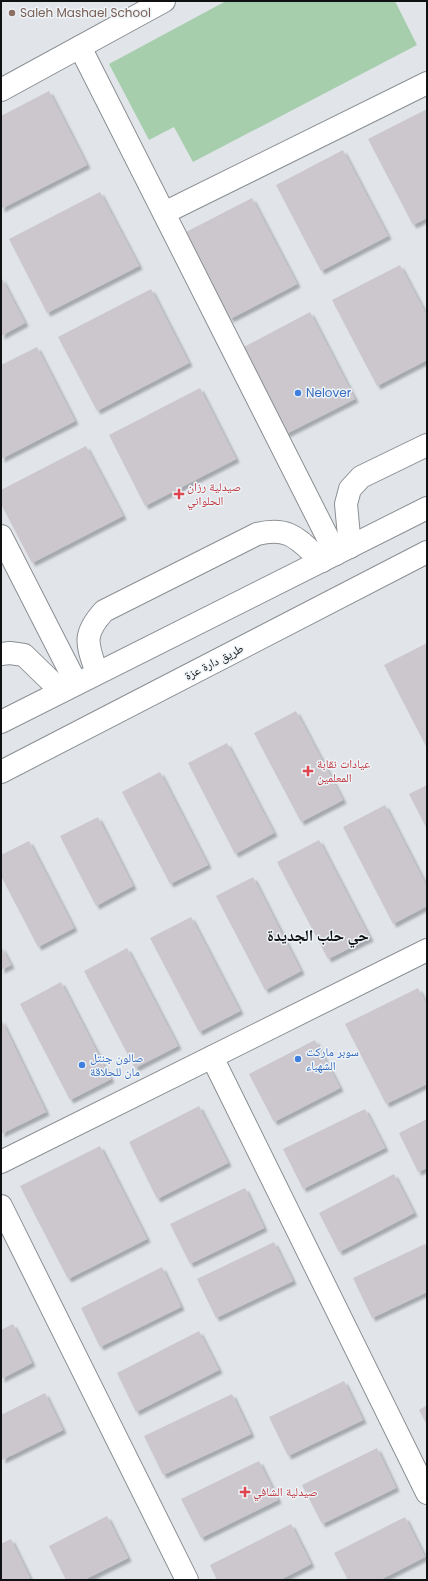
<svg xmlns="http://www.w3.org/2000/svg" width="428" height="1581" font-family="Poppins,'Noto Naskh Arabic',sans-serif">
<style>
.green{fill:#a6cead}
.building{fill:#cbc7cc;filter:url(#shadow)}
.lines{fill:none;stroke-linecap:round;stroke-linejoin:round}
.minor-casing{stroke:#8b8f93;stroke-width:24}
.major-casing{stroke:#8b8f93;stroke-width:24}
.minor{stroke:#fff;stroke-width:22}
.major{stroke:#fff;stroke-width:22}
.education-dot{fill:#8d6e63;stroke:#eef3f7;stroke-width:1.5}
.shop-dot{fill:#3f7fe0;stroke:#eef3f7;stroke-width:1.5}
.health-dot{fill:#e0444e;stroke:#eef3f7;stroke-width:1.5}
.labels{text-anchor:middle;stroke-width:3;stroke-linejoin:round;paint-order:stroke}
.education-label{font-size:12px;fill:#785e54;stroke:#eef3f7;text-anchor:start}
.shop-label{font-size:12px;fill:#366cbe;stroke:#eef3f7;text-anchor:start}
.health-label{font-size:12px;fill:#be3a42;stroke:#eef3f7;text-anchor:start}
.street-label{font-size:12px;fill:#0f1112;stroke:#eef3f7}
.district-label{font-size:16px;font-weight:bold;fill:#0f1112;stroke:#eef3f7}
</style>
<defs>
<filter id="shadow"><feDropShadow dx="3.5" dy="3.5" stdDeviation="1" flood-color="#0004"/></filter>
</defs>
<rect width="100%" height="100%" fill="#e1e5ea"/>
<polygon class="green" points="226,1 395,1 417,45 193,162 174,127 149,140 109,64"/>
<g class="building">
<polygon points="49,91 87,165 1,209 1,116"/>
<polygon points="427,109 427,218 413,225 368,139"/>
<polygon points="343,150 388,236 321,271 276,185"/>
<polygon points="100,192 139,266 47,313 9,239"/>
<polygon points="252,198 297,284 230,319 186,232"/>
<polygon points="400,265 427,316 427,360 377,386 332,300"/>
<polygon points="1,277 25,323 1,336"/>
<polygon points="151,289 189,363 97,411 58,337"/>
<polygon points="310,312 355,399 286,434 242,348"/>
<polygon points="37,347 75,421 1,459 1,365"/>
<polygon points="200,388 236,459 145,506 109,435"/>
<polygon points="86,446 123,516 32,563 1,504 1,490"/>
<polygon points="427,643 427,748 384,665"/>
<polygon points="296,711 343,800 301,822 254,733"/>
<polygon points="227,743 274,833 235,854 188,763"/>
<polygon points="160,772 208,865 170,884 122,792"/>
<polygon points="427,785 427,829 409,794"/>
<polygon points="385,805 427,887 427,906 393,924 343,827"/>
<polygon points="98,817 133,886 96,906 60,836"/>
<polygon points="319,840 370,938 328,959 277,862"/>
<polygon points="29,841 74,928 38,947 1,876 1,855"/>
<polygon points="253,877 301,971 265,990 216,896"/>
<polygon points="191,917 240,1011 199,1032 150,938"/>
<polygon points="1,946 11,965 1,970"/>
<polygon points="127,948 178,1046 135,1068 84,971"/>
<polygon points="61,982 111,1079 70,1100 20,1004"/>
<polygon points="418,988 427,1005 427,1084 386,1104 345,1024"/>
<polygon points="1,1019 46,1112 1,1134"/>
<polygon points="315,1040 340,1088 274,1122 249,1074"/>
<polygon points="199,1106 228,1163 157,1199 129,1142"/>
<polygon points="365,1109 385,1148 303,1189 283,1149"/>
<polygon points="427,1119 427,1168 418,1172 399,1133"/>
<polygon points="100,1146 147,1239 68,1279 20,1186"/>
<polygon points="394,1174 414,1213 339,1252 319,1213"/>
<polygon points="245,1188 264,1228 190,1264 170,1224"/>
<polygon points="274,1242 293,1281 216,1318 197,1279"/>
<polygon points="425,1244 427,1248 427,1292 372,1318 353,1278"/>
<polygon points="162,1267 181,1307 100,1347 81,1308"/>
<polygon points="13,1324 32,1363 1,1379 1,1330"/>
<polygon points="199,1331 219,1370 136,1412 117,1373"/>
<polygon points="344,1381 363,1420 288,1456 269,1417"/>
<polygon points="45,1393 63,1430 2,1460 1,1415"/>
<polygon points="232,1394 251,1434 163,1475 144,1436"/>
<polygon points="427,1405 427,1425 419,1410"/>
<polygon points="377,1448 396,1488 322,1524 302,1485"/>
<polygon points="259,1461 278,1500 201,1538 181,1499"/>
<polygon points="107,1516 128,1558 84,1580 66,1580 49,1546"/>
<polygon points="405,1517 425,1557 380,1580 348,1580 334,1553"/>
<polygon points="291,1524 311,1564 280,1580 217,1580 210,1565"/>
<polygon points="11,1539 30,1578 25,1580 1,1580 1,1544"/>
</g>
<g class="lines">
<defs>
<g id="minor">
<polyline points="80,47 336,554"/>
<polyline points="1,90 164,1"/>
<polyline points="164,213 427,83"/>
<polyline points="1,536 76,683"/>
<polyline points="350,547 346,504 350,489 361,477 427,445"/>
<polyline points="1,654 10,653 24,655 61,691"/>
<path d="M97 673C87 644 82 635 104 611L257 534C291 526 298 540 322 561"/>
<polyline points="212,1057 427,1493"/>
<polyline points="1,1162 427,950"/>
<polyline points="1,1206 187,1580"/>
</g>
<g id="major">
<polyline points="1,722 427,508"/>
<polyline points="1,772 427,552"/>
</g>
</defs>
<use href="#minor" class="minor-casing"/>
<use href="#major" class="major-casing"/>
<use href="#minor" class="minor"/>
<use href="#major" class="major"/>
</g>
<circle class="education-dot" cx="12" cy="13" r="4"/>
<g class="shop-dot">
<circle cx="298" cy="393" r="4"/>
<circle cx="298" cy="1059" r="4"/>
<circle cx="82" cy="1065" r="4"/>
</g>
<g class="health-dot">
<path d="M177 488h4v4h4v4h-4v4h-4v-4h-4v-4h4z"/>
<path d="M306 765h4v4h4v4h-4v4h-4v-4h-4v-4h4z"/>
<path d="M243 1486h4v4h4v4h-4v4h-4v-4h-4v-4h4z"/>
</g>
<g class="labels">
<g class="education-label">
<text x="20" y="17">Saleh Mashael School</text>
</g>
<g class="shop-label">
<text x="306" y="397">Nelover</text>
<text x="306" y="1056">سوبر ماركت<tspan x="306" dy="14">الشهباء</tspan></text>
<text x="90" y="1062">صالون جنتل<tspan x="90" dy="14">مان للحلاقة</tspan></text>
</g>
<g class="health-label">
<text x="187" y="491">صيدلية رزان<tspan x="187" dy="14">الحلواني</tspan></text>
<text x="317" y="768">عيادات نقابة<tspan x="317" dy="14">المعلمين</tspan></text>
<text x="253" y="1496">صيدلية الشافي</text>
</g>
<g class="street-label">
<text transform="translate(214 662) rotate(-27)" y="4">طريق دارة عزة</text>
</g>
<g class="district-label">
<text x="318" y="941">حي حلب الجديدة</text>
</g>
</g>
<rect width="428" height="1581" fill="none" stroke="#0f1112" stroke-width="4"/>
</svg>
